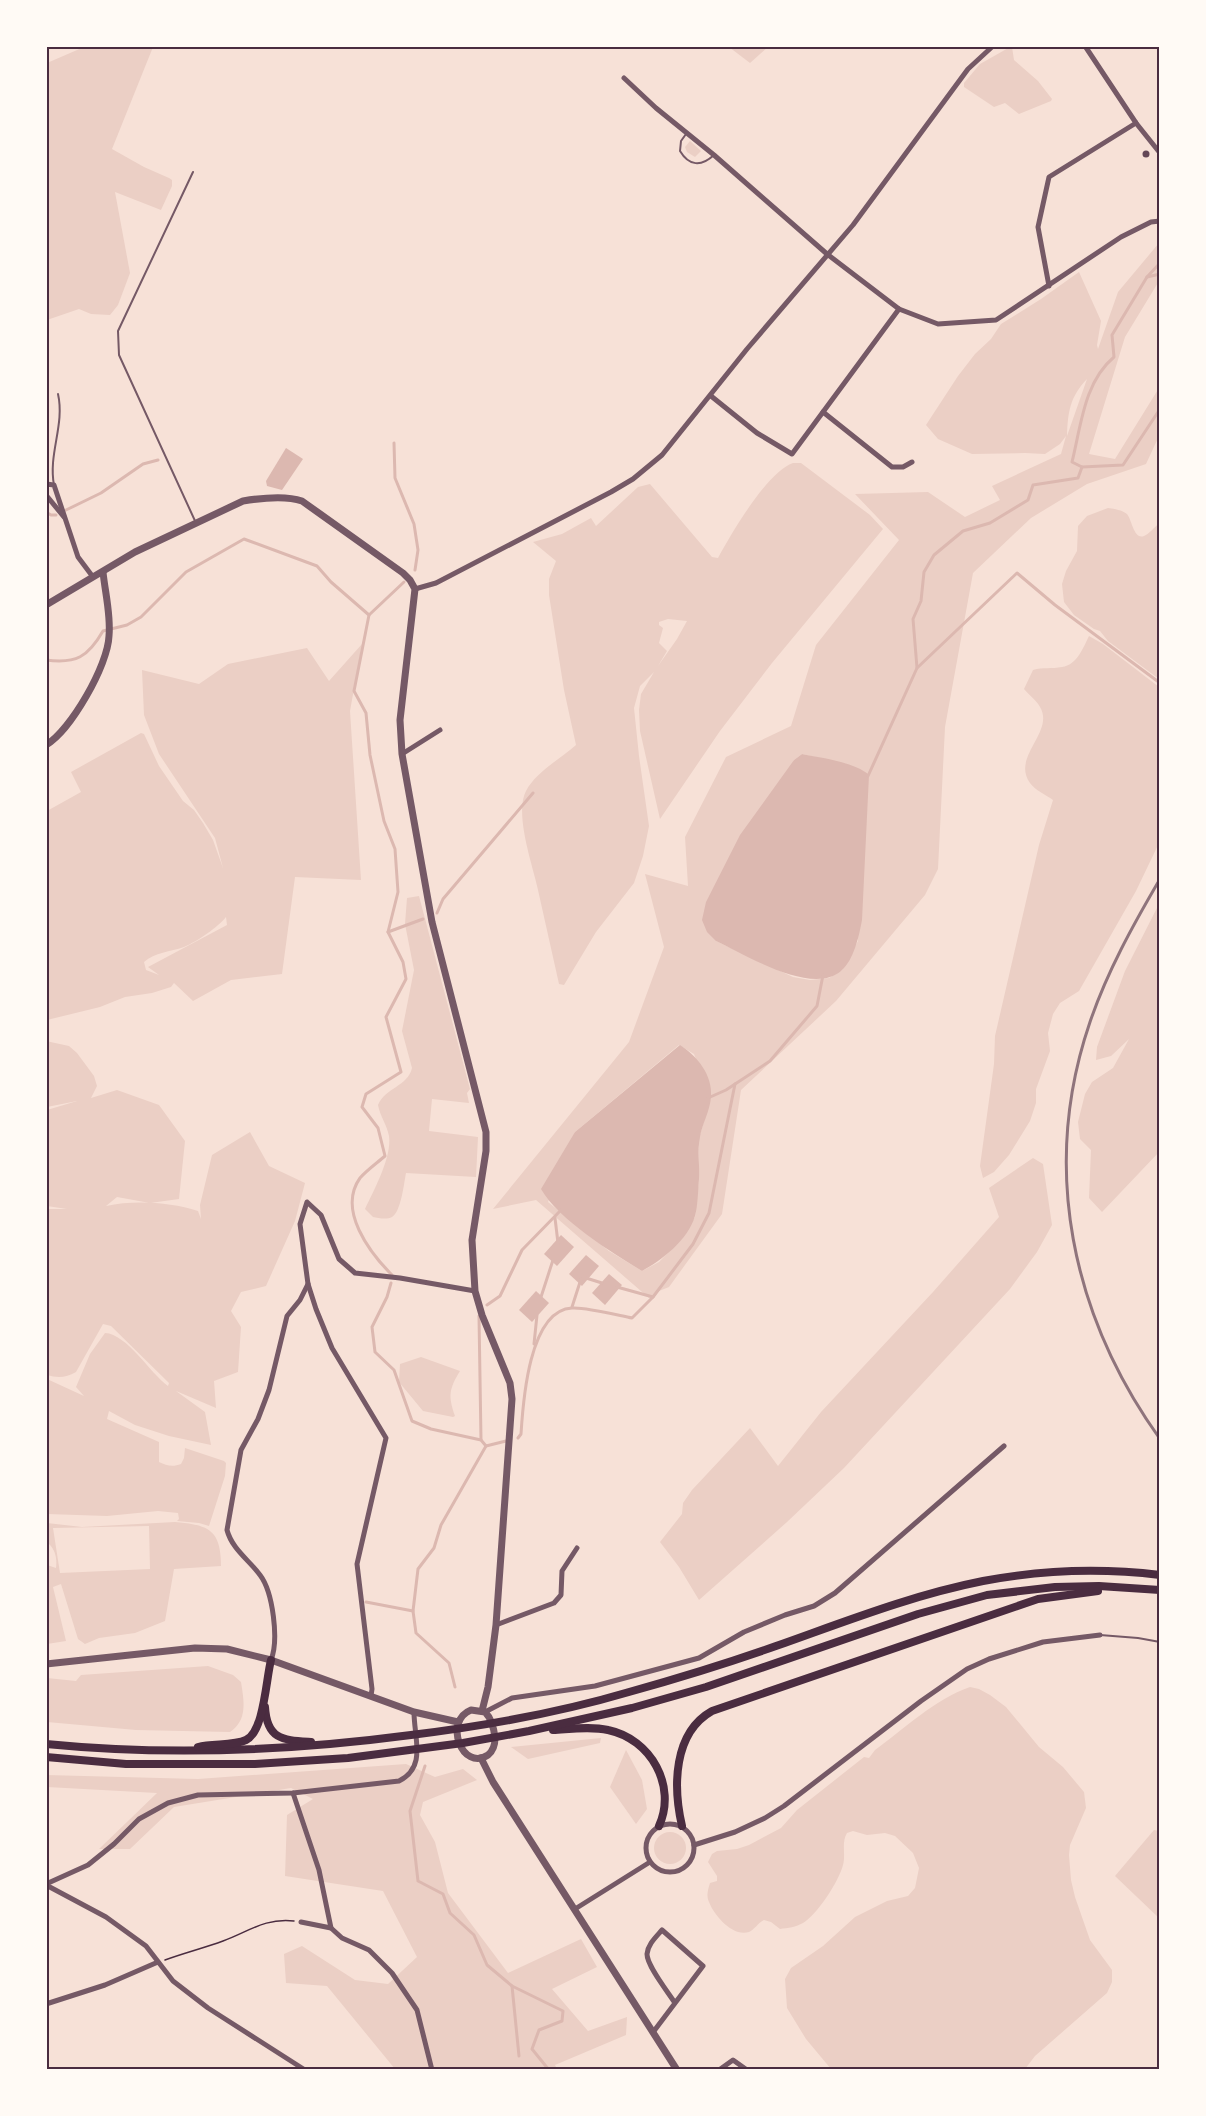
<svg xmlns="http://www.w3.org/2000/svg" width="1206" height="2116" font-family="'DejaVu Sans',sans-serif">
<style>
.green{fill:#ebcfc5;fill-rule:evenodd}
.water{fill:#dcb8b0}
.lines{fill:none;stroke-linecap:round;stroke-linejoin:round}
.stream{stroke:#dcb8b0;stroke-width:3}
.building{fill:#644757}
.path{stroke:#4a2c40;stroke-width:1.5}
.service{stroke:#755966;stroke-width:2}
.minor{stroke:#755966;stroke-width:5}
.tertiary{stroke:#755966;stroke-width:7}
.trunk{stroke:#4a2c40;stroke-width:8}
.rail{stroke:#8f747c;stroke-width:3}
.neatline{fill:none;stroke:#4a2c40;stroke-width:2}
</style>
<rect width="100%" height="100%" fill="#f7e1d7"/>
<g class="green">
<polygon points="84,47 153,47 112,149 144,167 169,178 172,180 172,186 161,210 115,192 130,273 118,305 110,315 91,314 79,309 47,320 47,63"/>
<polygon points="729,47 768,47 750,63"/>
<polygon points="1010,47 1012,47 1014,60 1038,81 1052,99 1051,101 1019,114 1005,103 994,107 964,87 964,83 980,64"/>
<polygon points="690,141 701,151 695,157 687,152 685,147"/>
<path d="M1159 243V281L1125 337 1089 454 1115 459 1159 388V436L1146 464 1087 484 1031 518 973 573 945 727 938 869 925 895 836 1001 741 1090 722 1214 669 1287 659 1291 649 1298 536 1200 493 1209 629 1042 664 947 645 874 688 886 685 837 726 757 791 726 816 645 899 540 855 494 928 492 965 517 1000 500 992 486 1061 454 1066 436 1060 444 1045 454 1025 453 972 454 938 439 926 425 958 376 975 354 991 339 1001 324 1041 299 1079 272 1101 321 1097 345 1098 349 1118 292ZM1087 379 1067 436C1068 411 1070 397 1087 379ZM802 754 841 763 858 941 842 970 829 978 810 980 793 977 716 941 794 760ZM679 1045 694 1054 711 1097 699 1138V1179L695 1217 683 1237 659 1262 642 1271 609 1251 548 1202 575 1132Z"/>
<path d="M793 463H801L870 515 883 529 772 663 720 731 660 819 640 731 639 710 641 694 654 672 640 686 634 708 639 756 649 826 643 856 634 883 596 932 564 985 559 984C552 953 545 921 538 890 533 866 514 814 526 791 536 772 560 759 576 745L564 690 549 595V579L556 561 533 542 562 534 591 518 596 526 638 487 650 484 712 557 718 558C731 534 767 472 793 463ZM668 619 687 621 677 639 658 666 667 651 659 643 663 628 659 625V622Z"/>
<path d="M1108 508C1115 509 1122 510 1127 514 1132 520 1134 540 1144 536 1149 534 1155 527 1159 523V679L1108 641 1100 631 1094 629 1074 615 1064 602 1062 584 1066 571 1077 551 1078 526 1087 516Z"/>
<path d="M1089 636 1103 644 1159 687V843L1136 891 1079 991 1060 1003 1053 1014 1048 1033 1050 1051 1036 1089V1103L1030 1121 1009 1155 994 1172 983 1178 980 1166 994 1064 995 1036 1039 845 1053 800C1046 795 1035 790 1030 783 1011 757 1055 732 1040 707 1037 701 1029 695 1024 689L1033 670C1043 667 1052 669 1062 667 1077 665 1083 648 1089 636Z"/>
<path d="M362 644 350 711 361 880 295 877 282 974 231 980 193 1001 174 983 171 987 152 993 125 997 100 1007 47 1020V811L81 792 71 772 141 733 144 734 159 766 183 801 194 810 203 823 213 840 223 868 215 838 159 754 144 715 142 670 199 684 228 664 307 648 329 681ZM226 917 227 925 148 967 159 975 146 970 144 962C155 952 170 952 184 947 198 941 218 927 226 917Z"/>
<path d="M419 896 470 1089 467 1093 469 1103 432 1099 429 1131 478 1137 476 1177 406 1173C404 1183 401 1212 392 1217 387 1220 378 1218 373 1217L365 1209C374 1190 392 1157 389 1136 387 1125 380 1116 378 1105 385 1088 408 1086 412 1068L402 1031 414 970 405 924 407 898Z"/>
<polygon points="1159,904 1159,1152 1102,1212 1089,1198 1091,1150 1080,1139 1078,1122 1085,1094 1092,1082 1113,1068 1129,1039 1111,1056 1096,1060 1097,1047 1125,971"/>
<path d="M46 1041 69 1046 77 1053 94 1076 97 1086 91 1098 117 1090 159 1105 185 1141 179 1199 150 1203 117 1197 106 1206C134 1200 170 1202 198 1211L201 1219 200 1205 212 1155 250 1132 269 1166 305 1183 295 1221 266 1286 241 1292 231 1311 241 1327 238 1372 214 1381 216 1408 176 1391 205 1412 211 1445 169 1436 135 1425 109 1411 107 1419 159 1442V1462C167 1466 173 1467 181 1464L184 1458 185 1448 224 1461 226 1463 225 1476 209 1526 199 1523 177 1521 179 1519 178 1513 158 1511 107 1516 47 1514V1379L84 1396 76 1387 90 1354 105 1333C127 1334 150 1373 168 1386L169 1383 111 1326 103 1324 76 1372C66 1378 57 1378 47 1375V1209H67L47 1206V1110L77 1101 47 1107Z"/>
<polygon points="1033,1158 1043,1164 1052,1225 1037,1252 1010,1289 844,1468 787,1522 699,1600 679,1567 660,1542 682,1514 683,1503 692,1490 750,1428 778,1466 821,1412 933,1292 999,1217 989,1188"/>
<path d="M421 1357 460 1371C449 1389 448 1396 455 1416L453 1417 423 1411 399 1382 400 1364Z"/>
<path d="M175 1522C208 1525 221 1529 221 1566L174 1569 165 1621 135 1633 99 1638 85 1644 78 1639 61 1584 53 1587 66 1641 47 1644V1565L56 1568C57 1559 56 1551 49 1544L47 1546V1523L82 1527ZM149 1526 150 1569 60 1573 53 1528Z"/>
<path d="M208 1666 233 1675 241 1682C244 1701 248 1720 230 1732L136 1730 47 1722V1678L76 1681 81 1675Z"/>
<path d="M970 1687 979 1689 990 1695 1006 1707 1039 1747 1063 1767 1084 1792 1086 1808 1070 1845 1069 1855 1071 1880 1075 1897 1090 1940 1112 1970V1982L1107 1993 1035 2056 1025 2069H831L806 2039 787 2008 785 1979 791 1968 823 1946 855 1917 887 1901 908 1896 915 1888 919 1868 913 1853 895 1836 885 1833 867 1835 853 1831 847 1833C841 1843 846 1854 843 1865 839 1881 817 1915 803 1923 796 1927 788 1928 780 1929L771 1922 764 1920C758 1923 754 1930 749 1932 732 1937 714 1915 709 1902 706 1896 708 1889 710 1883L717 1881V1876L708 1862 712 1854 717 1851 737 1849 749 1845 781 1828 797 1810 864 1757 869 1758 875 1750C904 1729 935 1699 970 1687Z"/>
<polygon points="601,1738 600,1743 528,1759 511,1747"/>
<polygon points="626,1750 642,1780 647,1809 636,1824 610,1787"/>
<polygon points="406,1764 435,1777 463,1769 477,1780 423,1802 420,1815 435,1842 448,1893 508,1973 581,1939 597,1967 552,1989 588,2031 627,2017 626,2035 555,2065 557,2069 532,2069 530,2067 503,2070 395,2069 327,1986 286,1983 284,1954 302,1946 355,1980 388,1984 417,1957 383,1891 285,1876 287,1815 313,1799 291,1788 174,1807 130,1849 99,1849 157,1793 47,1787 46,1775 198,1779"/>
<polygon points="1154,1830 1159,1831 1159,1918 1115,1876"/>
<circle cx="670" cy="1848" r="16"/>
</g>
<g class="water">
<polygon points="286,448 303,459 282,490 267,486 266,481"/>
<path d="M802 754C821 758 855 762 869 775L862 920C859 936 854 960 841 971 812 996 746 955 716 941L707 932 702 920 706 902 740 835 794 760Z"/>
<path d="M680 1045C697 1056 713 1075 711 1097 710 1111 702 1124 700 1137 697 1151 700 1165 699 1179 698 1190 698 1205 695 1216 688 1240 662 1260 642 1271 611 1252 559 1220 541 1189L575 1132Z"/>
<polygon points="561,1235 574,1247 557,1266 544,1254"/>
<polygon points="586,1255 599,1266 582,1286 569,1274"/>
<polygon points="609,1274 622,1285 605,1305 592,1293"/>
<polygon points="536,1291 549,1303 532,1322 519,1310"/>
</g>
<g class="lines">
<g class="stream">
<polyline points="1147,277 1160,274"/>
<polyline points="394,443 395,478 414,524 418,550 415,570"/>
<polyline points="1082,467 1123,465 1160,409"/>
<polyline points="66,510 101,493 143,464 158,460"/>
<polyline points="46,512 51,515 56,515"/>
<polyline points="369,615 404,582"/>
<path d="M46 660C76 664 88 657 103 631L127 625 141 617 186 572 244 539 317 566 331 582 369 615 354 691 366 713 370 755 384 821 395 849 398 892 388 932 403 962 406 979 386 1017 401 1072 366 1094 362 1107 378 1128 385 1156C377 1163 367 1170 360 1178 337 1210 370 1253 392 1275"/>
<polyline points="917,668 1017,573 1055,605 1160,683"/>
<path d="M868 776 917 668 913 619 921 601 924 572 934 555 963 531 990 523 1028 500 1033 485 1078 478 1082 467 1072 462C1081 426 1084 382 1114 357L1112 335 1147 277 1160 263"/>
<polyline points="437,913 443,899 533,793"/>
<polyline points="388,932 423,919"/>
<polyline points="708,1098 726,1090 770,1061 817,1006 823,975"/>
<polyline points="555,1218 558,1243"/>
<polyline points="586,1278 602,1283"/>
<polyline points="391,1283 387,1297 372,1327 375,1352 394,1370 412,1421 431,1429 481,1440 486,1446 441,1525 434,1548 418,1569 413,1611 416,1633 449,1663 455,1687"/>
<polyline points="617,1287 653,1297"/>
<polyline points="541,1297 553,1260"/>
<polyline points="487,1305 500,1296 522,1250 561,1210"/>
<polyline points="572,1307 581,1279"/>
<polyline points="479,1316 481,1440"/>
<polyline points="534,1344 537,1315"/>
<path d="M518 1438 521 1434C523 1402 529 1310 572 1308 586 1307 617 1315 632 1318L653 1297 693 1244 709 1213 735 1084"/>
<polyline points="486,1446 506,1441"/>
<polyline points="366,1602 413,1611"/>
<polyline points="425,1766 410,1811 418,1881 443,1894 450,1913 474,1935 487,1965 512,1986 563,2011 562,2021 539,2030 532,2049 549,2070"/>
<polyline points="512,1986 519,2056"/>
</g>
</g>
<circle class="building" cx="1146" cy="154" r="3.5"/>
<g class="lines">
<path class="path" d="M165 1960C184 1953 204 1948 223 1941 250 1931 264 1918 294 1921"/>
<g class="service">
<path d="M686 134 681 141 680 151C689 166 701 167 714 155"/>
<polyline points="193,172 118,331 119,355 196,523"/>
<path d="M54 485C48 454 65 425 58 394"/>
<polyline points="1100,1635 1138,1638 1160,1642"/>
</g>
<g class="minor">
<polyline points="1085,46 1136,123 1160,153"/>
<polyline points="624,78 656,108 714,155 827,254 899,309 938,324 996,320 1121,237 1151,222 1160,221"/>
<polyline points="1049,286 1038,227 1049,177 1136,123"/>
<polyline points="711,396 757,433 792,454 899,309"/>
<polyline points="823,412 892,467 903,467 912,462"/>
<polyline points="46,484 54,485 78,557 93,577"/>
<polyline points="46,495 64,517"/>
<polyline points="415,589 436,583 611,492 633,479 662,455 747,349 853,225 968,69 993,46"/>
<polyline points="402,754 440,730"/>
<polyline points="496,1625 554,1603 561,1595 562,1571 577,1548"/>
<path d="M271 1660C279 1640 273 1592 260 1575 249 1560 232 1549 227 1530L241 1450 258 1419 269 1390 287 1316 300 1300 308 1284"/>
<polyline points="371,1696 372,1689 357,1564 386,1438 332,1348 316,1309 308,1284 300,1224 307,1202 321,1215 339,1259 355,1273 400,1278 475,1291"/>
<polyline points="485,1712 512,1698 595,1686 699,1658 744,1632 785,1615 814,1606 835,1593 1004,1446"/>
<polyline points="293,1793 319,1870 331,1928"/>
<circle cx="670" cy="1848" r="24"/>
<polyline points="694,1845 735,1832 765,1818 784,1806 921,1701 967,1669 989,1659 1043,1642 1100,1635"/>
<path d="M46 1884 88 1865 114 1844 139 1819 168 1803 198 1795 293 1793 399 1781C427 1767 414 1738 414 1712"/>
<polyline points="46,1885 106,1917 146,1946 173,1981 208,2008 305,2070"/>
<polyline points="575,1909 650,1862"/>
<polyline points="301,1922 331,1928 342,1938 369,1950 392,1973 417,2010 432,2070"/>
<polyline points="46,2004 105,1985 158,1962"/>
<path d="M654 2031 703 1966 662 1930C656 1937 648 1944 647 1954 647 1966 668 1992 675 2003"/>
<polyline points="719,2070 733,2060 747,2070"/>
</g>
<g class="tertiary">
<path d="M46 605 135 552 243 501C261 498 285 495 302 501L403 573 410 580 415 589 400 720 402 754 432 922 486 1132V1151L472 1240 475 1291 482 1315 510 1383 512 1399 496 1625 488 1687 482 1711"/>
<path d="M46 745C71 730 108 665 109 636 111 615 105 592 103 572"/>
<polyline points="46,1664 195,1648 227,1649 271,1660 414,1712 458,1722"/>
<path d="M471 1710 485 1712C492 1719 494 1729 495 1738 495 1745 493 1751 488 1755 462 1772 443 1721 471 1710Z"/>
<polyline points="481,1758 493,1782 677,2070"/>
</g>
<g class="trunk">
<path d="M265 1707C267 1740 283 1740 311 1742"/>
<path d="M553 1730C571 1729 591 1726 608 1730 651 1739 677 1786 659 1826"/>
<path d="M46 1744C168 1756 290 1751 411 1735 485 1726 558 1713 629 1692 679 1678 728 1663 776 1646 844 1622 912 1595 983 1581 1041 1570 1101 1568 1160 1575"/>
<path d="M198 1747C213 1743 233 1746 246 1740 264 1732 266 1679 271 1660"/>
<polyline points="46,1757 126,1764 255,1764 348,1758 463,1743 529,1731 632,1708 706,1687 918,1614 987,1595 1055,1587 1099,1586 1160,1590"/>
<path d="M682 1826C673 1787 673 1733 712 1711L1038 1599 1098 1591"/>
</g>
<path class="rail" d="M1160 879C1133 925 1107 972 1090 1022 1040 1168 1072 1316 1160 1439"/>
</g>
<rect width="1206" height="2116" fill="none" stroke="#fffaf5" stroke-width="96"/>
<rect x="48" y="48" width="1110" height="2020" class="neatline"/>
</svg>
